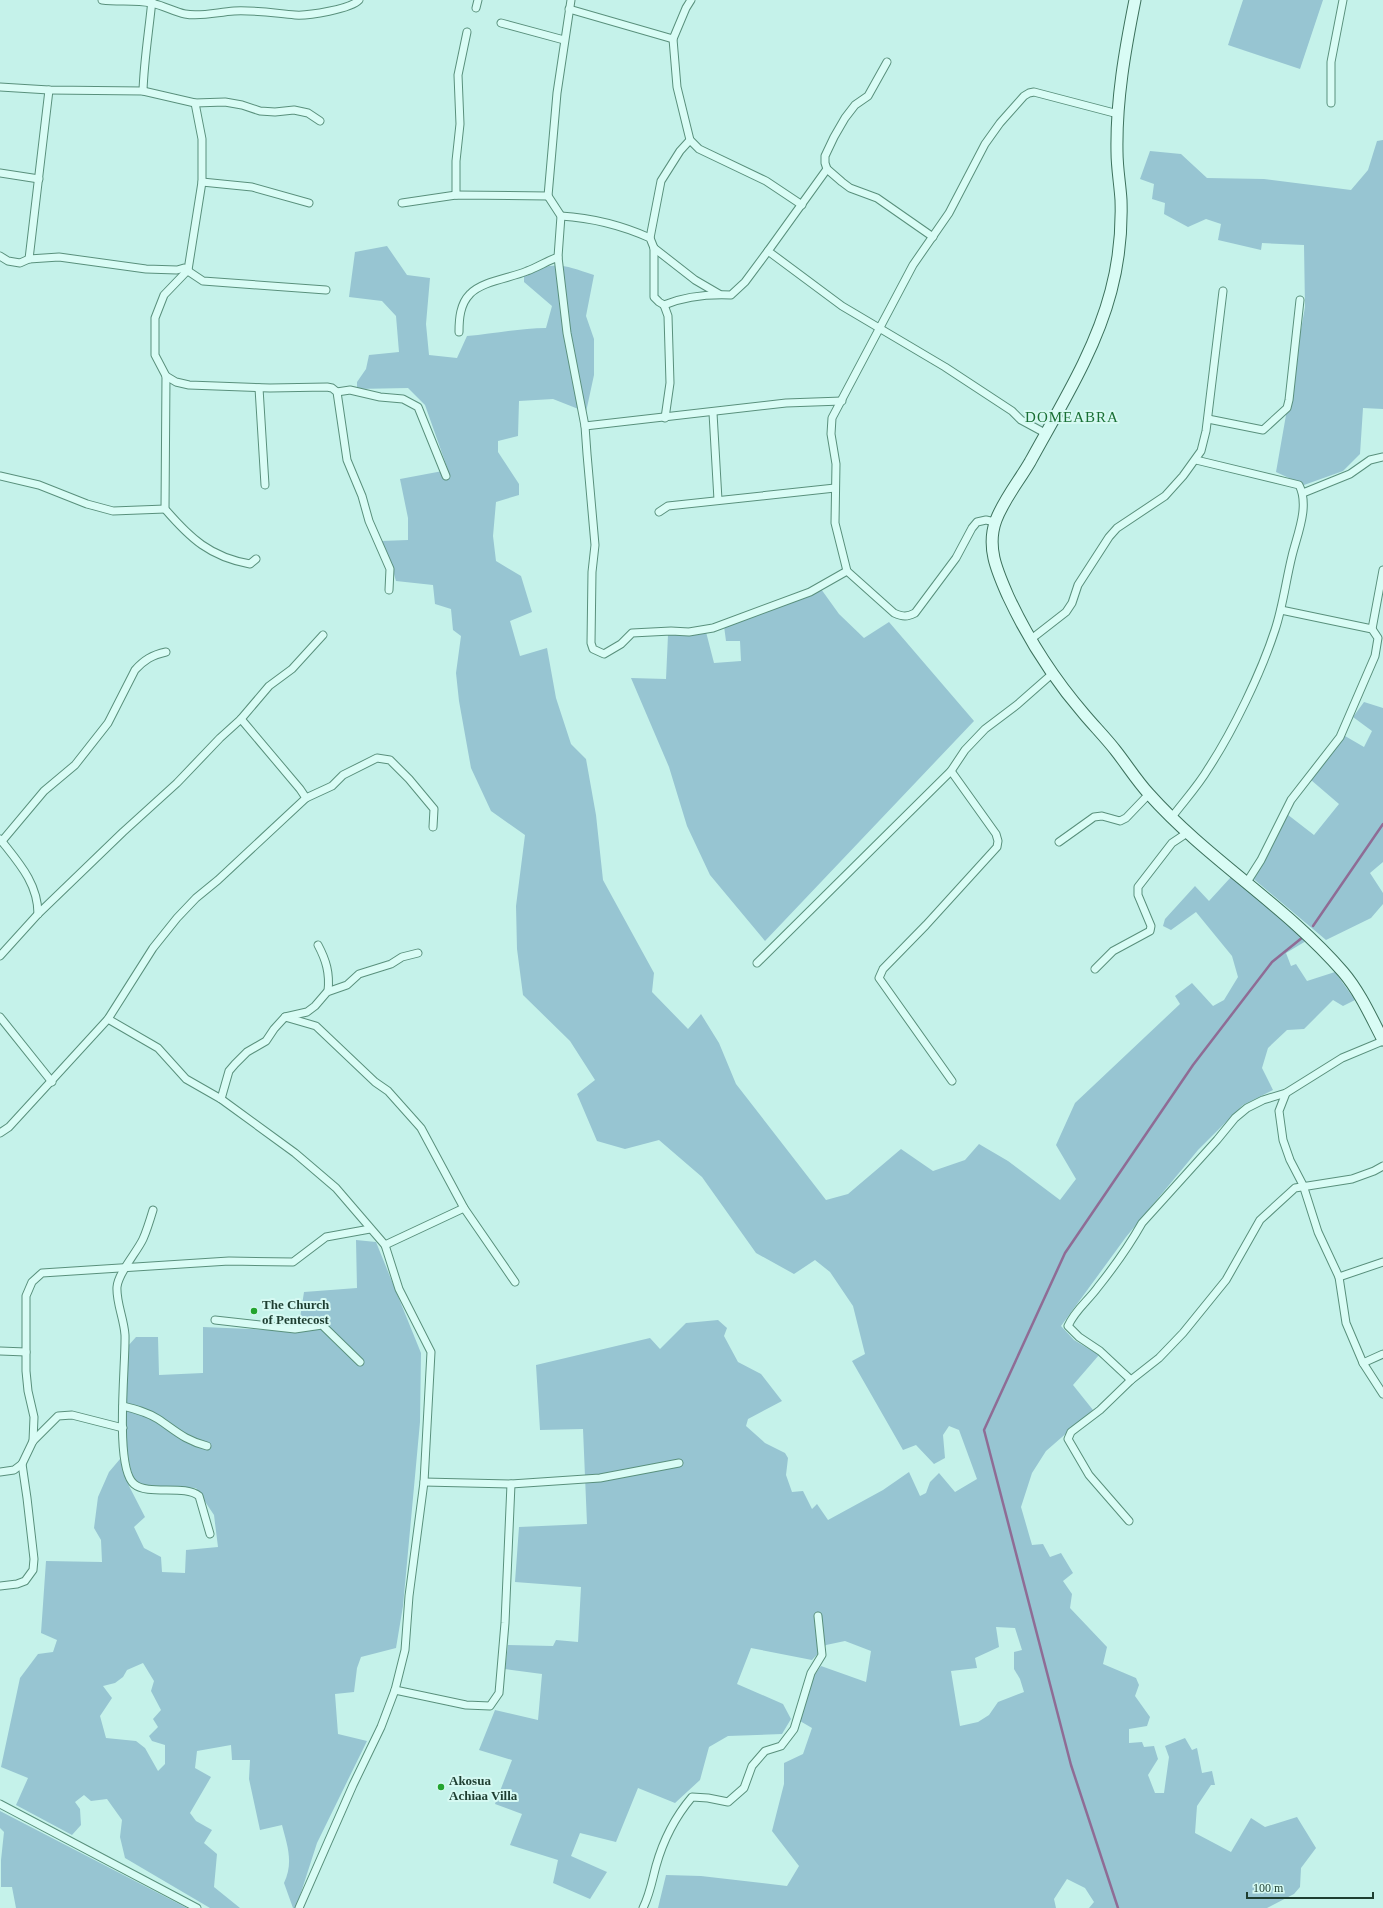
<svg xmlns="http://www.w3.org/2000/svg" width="1383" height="1908" font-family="Georgia,serif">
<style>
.green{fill:#97c5d2;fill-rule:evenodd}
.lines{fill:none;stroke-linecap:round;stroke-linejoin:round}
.stream{stroke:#8f6c95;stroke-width:2.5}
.street-casing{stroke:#59907c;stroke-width:9}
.secondary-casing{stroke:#3c715c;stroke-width:13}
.street{stroke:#d9fcf5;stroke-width:7}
.secondary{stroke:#d9fcf5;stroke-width:11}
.poi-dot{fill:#23a42f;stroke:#d5f9f2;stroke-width:1.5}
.labels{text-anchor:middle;stroke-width:4;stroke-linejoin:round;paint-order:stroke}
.poi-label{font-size:13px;font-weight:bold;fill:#1e3e31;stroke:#d5f9f2;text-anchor:start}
.quarter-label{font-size:15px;letter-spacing:1px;fill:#196f34;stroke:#d5f9f2}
</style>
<rect width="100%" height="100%" fill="#c5f2ea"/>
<g class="green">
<polygon points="1243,0 1323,0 1300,69 1228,45"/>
<polygon points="1383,140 1383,409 1363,408 1360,454 1343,471 1304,485 1276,472 1305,307 1304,245 1262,243 1261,250 1218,240 1221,224 1206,219 1188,227 1164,214 1165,203 1152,199 1154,184 1140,179 1150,151 1181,154 1207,178 1264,179 1351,190 1368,170 1377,141"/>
<path d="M387 246 407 275 430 278 426 324 429 355 457 358 467 336C494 334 520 328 546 328L552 306 524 282V275C555 260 563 265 594 275L586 316 594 339V375L586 412 553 399 519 401 518 436 498 441V452L519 484V495L496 502 493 536 496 561 521 576 532 612 510 621 520 656 547 648 556 698 571 744 586 759 596 815 603 880 654 973 652 992 688 1029 701 1014 719 1043 736 1084 826 1200 848 1194 901 1149 933 1171 965 1160 979 1144 1008 1161 1060 1200 1076 1179 1056 1145 1075 1103 1180 1004 1175 996 1192 983 1213 1006 1224 1000 1238 977 1232 956 1196 912 1171 930 1163 926 1165 919 1195 886 1209 901 1231 877 1290 925 1306 941 1286 953 1291 966 1296 964 1307 981 1335 972 1355 1000 1343 1006 1333 1000 1304 1029 1287 1030 1268 1048 1262 1068 1273 1090 1243 1105 1198 1150 1126 1237 1061 1326 1074 1340 1099 1355 1073 1385 1093 1410 1046 1451 1032 1473 1021 1507 1032 1545 1043 1544 1050 1557 1061 1553 1073 1573 1063 1581 1072 1594 1070 1608 1107 1647 1103 1664 1136 1678 1139 1685 1135 1696 1150 1717 1147 1726 1129 1729V1743L1142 1742 1144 1747 1154 1746 1158 1759 1148 1775 1155 1793H1164L1169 1757 1165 1746 1185 1738 1192 1750 1197 1748 1202 1773 1212 1771 1215 1785H1211L1197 1806 1195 1833 1231 1852 1251 1818 1265 1827 1297 1817 1316 1848 1301 1868 1300 1887 1294 1894 1267 1908H1089L1094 1902 1085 1888 1067 1879 1054 1899 1056 1908H658L666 1875 701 1876 787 1886 799 1866 772 1831 784 1784V1763L803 1754 812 1728 800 1721 811 1680 821 1666 866 1682 871 1651 845 1641 826 1645 812 1660 751 1648 737 1684 783 1704 791 1719 782 1734 728 1736 709 1747 700 1780 675 1803 638 1788 616 1842 580 1833 571 1856 607 1872 590 1899 553 1883 558 1860 510 1845 522 1814 495 1804 512 1760 479 1750 495 1710 538 1720 542 1674 505 1669 508 1645 553 1646 556 1640 578 1642 581 1587 515 1582 519 1527 587 1524 583 1429 540 1430 536 1365 650 1338 660 1349 686 1323 718 1320 727 1328 724 1336 738 1362 761 1374 782 1401 748 1419 746 1426 765 1443 785 1453 788 1458 786 1475 792 1492 803 1491 812 1509 817 1504 828 1520 883 1490 909 1472 920 1496 926 1493 930 1482 939 1473 955 1492 977 1479 959 1430 949 1426 943 1435 945 1458 934 1464 916 1445 903 1450 852 1361 865 1354 853 1306 830 1272 815 1260 794 1274 756 1253 702 1177 659 1140 625 1149 597 1141 577 1094 595 1080 570 1041 523 995 517 949 516 906 525 835 491 811 471 768 459 701 456 673 461 636 453 630 451 609 435 604 433 585 396 581 390 560 381 541 408 540V518L400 479 448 470 425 405 408 388 357 389V382L366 369 369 355 399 352 396 316 382 301 349 297 355 252ZM996 1627 1015 1628 1022 1650 1014 1652V1669L1020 1679 1024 1692 998 1702 989 1715 978 1722 960 1726 951 1671 977 1668 975 1658 999 1647Z"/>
<polygon points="821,589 839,614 864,638 889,622 974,721 765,941 710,875 687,826 669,767 631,678 666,679 668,635 705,628 714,663 741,661 740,641 726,641 724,626"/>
<polygon points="1364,702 1383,708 1383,862 1370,873 1383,893 1383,904 1371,918 1326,940 1249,875 1283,811 1314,835 1339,804 1311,780 1345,736 1364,747 1372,731 1353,717"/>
<path d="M356 1240 376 1242 421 1353 420 1422 403 1606 396 1648 361 1657 357 1668 354 1692 335 1694 338 1734 367 1741 317 1843 296 1908H293L284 1883C294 1862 287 1845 282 1825L260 1830 249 1779 250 1760H232L231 1745 197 1751 195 1768 211 1777 190 1813 196 1821 212 1830 204 1843 217 1854 214 1887 240 1908H210L125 1858 120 1837 122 1820 107 1799 91 1801 84 1795 75 1802 80 1809 81 1825 72 1835 16 1805 28 1778 1 1767 20 1678 38 1654 53 1652 57 1640 41 1633 46 1561 102 1562 101 1540 94 1528 98 1497 109 1472 120 1459 129 1486 145 1517 134 1527 144 1548 161 1557 162 1572 185 1573 186 1550 218 1547 214 1515 196 1488 143 1485 135 1481C120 1448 127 1383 128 1346L136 1337H158L159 1375 203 1373V1327L298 1331 304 1292 357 1288ZM143 1663 154 1681 151 1691 161 1710 153 1719 158 1727 149 1736 152 1741 165 1745V1764L158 1771 145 1748 136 1741 106 1738 100 1716 112 1698 103 1686 115 1683 123 1677 127 1670Z"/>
<polygon points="0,1811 187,1908 16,1908 12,1887 1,1887 1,1860 4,1832 0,1828"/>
</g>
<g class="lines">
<g class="stream">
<polyline points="1313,926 1383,824"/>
<polyline points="1118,1908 1071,1765 984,1430 1065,1253 1193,1065 1272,962 1303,937"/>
</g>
<defs>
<g id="street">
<path d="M102 0C118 2 135 0 151 3 163 5 174 12 185 14 201 17 218 12 234 11 256 10 273 13 295 15 308 16 351 9 359 0"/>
<polyline points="691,0 686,8 673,39 677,87 690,140 699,149 766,181 802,205"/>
<polyline points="476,8 478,0"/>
<polyline points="569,9 673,39"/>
<polyline points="501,23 564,40"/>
<polyline points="887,62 868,96 855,105 845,118 834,137 825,156 825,163 827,169 842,182 850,188 877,198 933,237"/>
<polyline points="0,87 49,90 143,91 195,103 225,102 242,105 260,111 275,112 294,110 308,113 320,121"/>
<path d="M143 91C144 60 149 31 152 0"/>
<path d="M195 103 202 139V182L188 270 164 295 155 318V355L166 376 165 509C190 538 210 557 250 564L256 559"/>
<polyline points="1331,103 1331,62 1343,0"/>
<polyline points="827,169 768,251 842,306 945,367 1012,411 1021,420 1045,433"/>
<polyline points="0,173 39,179"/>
<polyline points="202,182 252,187 309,203"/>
<polyline points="456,195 456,161 460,124 458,75 467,32"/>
<polyline points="548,196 561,216 558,257 567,333 585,426 587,454 595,545 592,572 591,643 593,649 604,654 621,644 632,633 671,631 689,632 713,628 810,592 847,571"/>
<polyline points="402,203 456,195 548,196 557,93 571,0"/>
<path d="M561 216C593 218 621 225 650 238L654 248V297L659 302 664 305C686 296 707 294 731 295L745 282 768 251"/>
<polyline points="650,238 661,181 680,151 690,140"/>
<polyline points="654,248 695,280 719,294"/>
<polyline points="0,256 8,261 20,263 29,259 59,257 146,269 177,270 184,268 188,270"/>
<polyline points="29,259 49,90"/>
<polyline points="188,271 203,281 326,290"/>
<polyline points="664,305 668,316 670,383 665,418"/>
<path d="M459 332C459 319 460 304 470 294 482 281 511 278 527 271 538 267 547 261 558 257"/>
<polyline points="166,376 176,382 189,385 270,388 327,387 332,388 337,392 347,460 362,496 369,521 390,569 389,590"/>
<polyline points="259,388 265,485"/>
<polyline points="337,392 350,390 380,397 403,399 418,407 446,476"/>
<polyline points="713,413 718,500"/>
<polyline points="1208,419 1263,430 1287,408 1289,400 1300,300"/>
<polyline points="585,426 786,403 842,401"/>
<polyline points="0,476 39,485 87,504 113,511 165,509"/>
<polyline points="1303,493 1350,474 1370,460 1383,457"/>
<polyline points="659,512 668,506 835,488"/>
<path d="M995 522 986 520 977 522 972 528 956 558 915 613C907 617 903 617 894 613L847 571 835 523 836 464 831 434 832 418 913 265 949 213 985 144 1000 123 1024 96 1029 93 1034 92 1118 114"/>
<polyline points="1372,629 1383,570"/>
<polyline points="1030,640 1066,612 1072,603 1078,585 1109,537 1117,528 1165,496 1183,476 1201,451 1206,431 1223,291"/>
<polyline points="241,719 300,789 306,798"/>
<polyline points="951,771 996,834 998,841 997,847 926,925 883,969 879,978 952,1081"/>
<path d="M1172 817C1184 801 1198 786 1208 769 1233 731 1261 673 1275 630 1283 606 1286 580 1292 556 1297 535 1310 506 1299 485L1196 460"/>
<path d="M0 839C18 862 38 883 38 914"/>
<path d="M2 841 44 791 75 765 108 723 135 670C144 660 152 655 166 652"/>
<polyline points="1059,842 1094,817 1102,816 1120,821 1126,818 1149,794"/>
<polyline points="1247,882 1261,860 1291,800 1340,737 1375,656 1378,638 1372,629 1281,610"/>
<path d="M318 945C326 960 330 973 328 991"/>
<polyline points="0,956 38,914 123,832 177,783 220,738 241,719 269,686 292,669 323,635"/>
<polyline points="757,963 951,771 965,750 985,729 1018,704 1052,674"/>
<polyline points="1095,969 1113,951 1150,931 1151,926 1138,895 1138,887 1172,843 1187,833"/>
<polyline points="0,1017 52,1082"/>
<polyline points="285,1017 307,1012 315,1006 327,992 347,985 359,974 391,964 402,957 418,953"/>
<polyline points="108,1019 158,1048 186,1079 221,1099 295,1153 336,1188 385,1245 399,1289 431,1352 424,1482 409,1596 405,1650 395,1690 381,1727 353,1785 299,1908"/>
<polyline points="1286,1093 1279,1111 1283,1140 1290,1160 1303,1185 1318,1232 1339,1277 1346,1323 1363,1363 1383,1394"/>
<polyline points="221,1099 229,1071 235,1064 247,1052 266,1041 274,1029 285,1017 316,1026 375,1082 388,1091 421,1128 464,1208 515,1282"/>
<polyline points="0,1133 9,1127 108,1019 153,948 177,918 196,898 218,880 306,798 332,786 343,775 377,758 390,760 409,779 434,809 433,827"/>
<path d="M153 1210C150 1220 147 1230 143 1239 137 1252 118 1273 117 1287 116 1302 124 1319 125 1335 126 1364 114 1467 134 1484 148 1496 185 1484 199 1496L210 1534"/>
<polyline points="385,1245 464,1208"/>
<polyline points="1339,1277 1383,1262"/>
<polyline points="215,1320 295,1329 322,1325 360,1362"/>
<polyline points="0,1351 26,1352"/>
<polyline points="1363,1363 1383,1354"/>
<path d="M1131 1380 1100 1351 1079 1337 1068 1326C1075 1310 1088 1301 1098 1287 1114 1267 1129 1246 1142 1223L1217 1140 1235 1118 1247 1108 1263 1100 1286 1093 1342 1058 1383 1041"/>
<path d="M123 1406C135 1409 147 1412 158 1419 176 1431 184 1440 207 1446"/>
<polyline points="33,1441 34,1417 28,1391 26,1371 26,1296 32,1282 42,1273 229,1261 293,1262 326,1237 370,1229"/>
<polyline points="0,1472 14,1470 22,1464 33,1441 58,1416 72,1415 123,1428"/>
<polyline points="424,1482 511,1484 600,1478 679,1463"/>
<polyline points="1129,1521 1089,1475 1068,1439 1071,1432 1100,1410 1131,1380 1159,1358 1183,1333 1226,1280 1260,1220 1295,1188 1352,1179 1374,1171 1383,1166"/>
<polyline points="0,1586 17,1584 25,1581 33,1570 34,1559 27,1498 22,1464"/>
<polyline points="395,1690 466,1705 490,1706 499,1693 505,1623 511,1484"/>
<polyline points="0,1804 197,1908"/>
<path d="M643 1908C650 1894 652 1881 656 1866 663 1841 675 1817 692 1797L708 1798 728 1802 744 1788 752 1766 765 1751 781 1746 794 1729 811 1673 822 1655 818 1616"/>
</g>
<path id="secondary" d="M1135 0C1125 50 1116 100 1117 152 1117 168 1120 184 1121 200 1122 231 1119 261 1111 291 1095 352 1060 407 1030 462 1019 481 1004 499 996 520 986 547 997 571 1008 596 1028 639 1053 678 1084 714 1094 726 1106 738 1116 751 1127 765 1137 781 1149 794 1208 860 1285 905 1343 972 1360 992 1371 1017 1383 1040"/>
</defs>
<use href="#street" class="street-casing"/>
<use href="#secondary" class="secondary-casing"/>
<use href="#street" class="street"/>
<use href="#secondary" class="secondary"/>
</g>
<g class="poi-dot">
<circle cx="254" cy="1311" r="4"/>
<circle cx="441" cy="1787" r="4"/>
</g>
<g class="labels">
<g class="poi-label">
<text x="262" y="1309">The Church<tspan x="262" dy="15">of Pentecost</tspan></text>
<text x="449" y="1785">Akosua<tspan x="449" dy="15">Achiaa Villa</tspan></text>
</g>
<g class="quarter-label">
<text x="1072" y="422">DOMEABRA</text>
</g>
</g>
<path d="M1247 1892v6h126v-6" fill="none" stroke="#1e3e31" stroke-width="2"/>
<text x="1253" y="1892" font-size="12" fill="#1e3e31" stroke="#d5f9f2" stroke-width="3" paint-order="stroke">100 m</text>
</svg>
